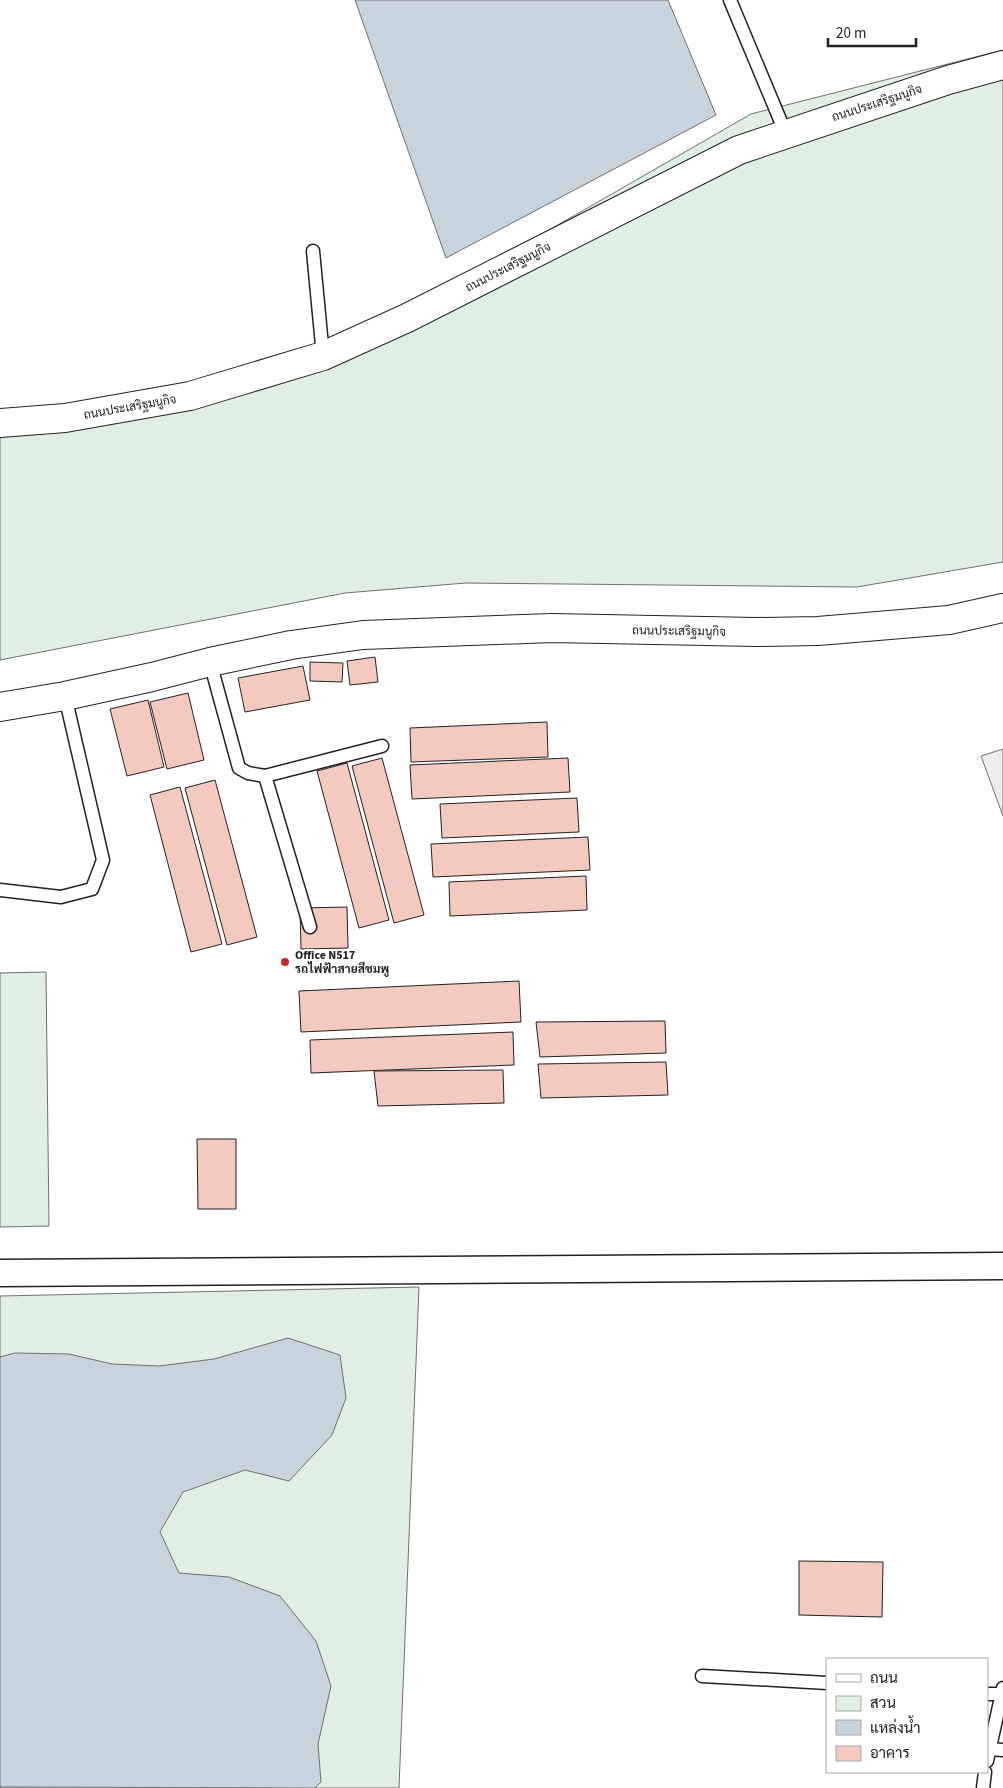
<svg xmlns="http://www.w3.org/2000/svg" width="1003" height="1788" font-family="'Source Sans 3',Sarabun,sans-serif">
<style>
.green{fill:#e0efe3;stroke:#6f6f6f}
.parking{fill:#ededed;stroke:#6f6f6f}
.water{fill:#c7d3dd;stroke:#6f6f6f}
.building{fill:#f3c9c0;stroke:#222}
.lines{fill:none;stroke-linecap:round;stroke-linejoin:round}
.service-casing{stroke:#222;stroke-width:15}
.minor-casing{stroke:#222;stroke-width:29}
.primary-casing{stroke:#222;stroke-width:30}
.service{stroke:#fff;stroke-width:12}
.minor{stroke:#fff;stroke-width:26}
.primary{stroke:#fff;stroke-width:28}
.poi-dot{fill:#c62828;stroke:#fff;stroke-width:2}
.labels{text-anchor:middle;stroke-width:4;stroke-linejoin:round;paint-order:stroke}
.street-label{font-size:12px;fill:#222;stroke:#fff}
.poi-label{font-size:12px;font-weight:bold;fill:#222;stroke:#fff;text-anchor:start}
</style>
<rect width="100%" height="100%" fill="#fff"/>
<g class="green">
<polygon points="1003,50 1003,562 857,587 466,583 345,593 0,660 0,434 295,376 751,114"/>
<polygon points="46,972 49,1226 0,1227 0,973"/>
<polygon points="419,1287 399,1788 0,1788 0,1296"/>
</g>
<polygon class="parking" points="1003,749 1003,816 981,756"/>
<g class="water">
<polygon points="355,0 668,0 716,115 446,258"/>
<polygon points="288,1338 340,1355 346,1398 332,1435 289,1481 245,1470 183,1492 160,1532 179,1573 229,1577 280,1596 316,1641 331,1686 318,1744 321,1782 315,1788 0,1787 0,1357 15,1353 69,1354 112,1364 159,1366 214,1359"/>
</g>
<g class="building">
<polygon points="375,657 378,682 350,685 347,661"/>
<polygon points="310,662 343,663 342,682 310,681"/>
<polygon points="303,666 310,700 245,712 238,678"/>
<polygon points="188,693 204,760 167,769 150,702"/>
<polygon points="148,700 164,767 127,776 110,709"/>
<polygon points="547,722 548,757 411,762 410,728"/>
<polygon points="382,758 424,915 394,923 352,766"/>
<polygon points="568,758 570,792 412,799 410,765"/>
<polygon points="347,763 389,920 359,928 317,771"/>
<polygon points="215,780 257,937 227,945 185,788"/>
<polygon points="180,787 222,944 191,952 150,795"/>
<polygon points="577,798 579,832 442,838 440,804"/>
<polygon points="588,837 590,870 433,877 431,844"/>
<polygon points="586,876 587,910 450,916 449,882"/>
<polygon points="347,907 348,948 301,949 300,908"/>
<polygon points="519,981 521,1022 301,1032 299,991"/>
<polygon points="665,1021 666,1053 540,1057 536,1022"/>
<polygon points="513,1032 514,1065 311,1073 310,1040"/>
<polygon points="666,1062 668,1095 541,1098 538,1064"/>
<polygon points="503,1070 504,1103 378,1106 374,1071"/>
<polygon points="197,1139 236,1139 236,1209 198,1209"/>
<polygon points="799,1561 883,1562 882,1617 799,1615"/>
</g>
<g class="lines">
<defs>
<g id="service">
<polyline points="730,0 786,134"/>
<polyline points="313,251 323,356"/>
<polyline points="210,662 239,768 248,773 265,776 310,927"/>
<polyline points="265,776 382,746"/>
<polyline points="0,890 61,897 92,889 103,860 65,696"/>
<polyline points="702,1676 827,1683"/>
<polyline points="987,1694 1002,1694"/>
<polyline points="989,1749 1003,1750"/>
<polyline points="987,1761 1003,1688"/>
<polyline points="983,1788 985,1772"/>
</g>
<polyline id="minor" points="0,1273 1003,1266"/>
<g id="primary">
<polyline points="0,423 65,418 190,396 323,356 407,318 739,150 948,80 1003,65"/>
<polyline points="0,707 65,696 152,677 210,662 291,645 363,635 552,628 756,632 818,631 949,620 1003,608"/>
</g>
</defs>
<use href="#service" class="service-casing"/>
<use href="#minor" class="minor-casing"/>
<use href="#primary" class="primary-casing"/>
<use href="#service" class="service"/>
<use href="#minor" class="minor"/>
<use href="#primary" class="primary"/>
</g>
<circle class="poi-dot" cx="285" cy="962" r="5"/>
<g class="labels">
<g class="street-label">
<text transform="translate(877 103) rotate(-18)" y="4">ถนนประเสริฐมนูกิจ</text>
<text transform="translate(508 267) rotate(-27)" y="4">ถนนประเสริฐมนูกิจ</text>
<text transform="translate(130 407) rotate(-10)" y="4">ถนนประเสริฐมนูกิจ</text>
<text transform="translate(679 631) rotate(1)" y="4">ถนนประเสริฐมนูกิจ</text>
</g>
<g class="poi-label">
<text x="295" y="959">Office N517<tspan x="295" dy="14">รถไฟฟ้าสายสีชมพู</tspan></text>
</g>
</g>
<rect x="826" y="1658" width="162" height="115" fill="#ffffff" stroke="#a7a7a7"/>
<rect x="836" y="1674" width="25" height="8" fill="#ffffff" stroke="#a7a7a7"/>
<text x="870" y="1683" font-size="15" fill="#222222">ถนน</text>
<rect x="836" y="1696" width="25" height="15" fill="#e0efe3" stroke="#a7a7a7"/>
<text x="870" y="1708" font-size="15" fill="#222222">สวน</text>
<rect x="836" y="1720" width="25" height="15" fill="#c7d3dd" stroke="#a7a7a7"/>
<text x="870" y="1733" font-size="15" fill="#222222">แหล่งน้ำ</text>
<rect x="836" y="1746" width="25" height="15" fill="#f3c9c0" stroke="#a7a7a7"/>
<text x="870" y="1758" font-size="15" fill="#222222">อาคาร</text>
<path d="M828 38v8h88v-8" fill="none" stroke="#222222" stroke-width="2.5"/>
<text x="836" y="38" font-size="15" fill="#222222" stroke="#ffffff" stroke-width="4" paint-order="stroke">20 m</text>
</svg>
